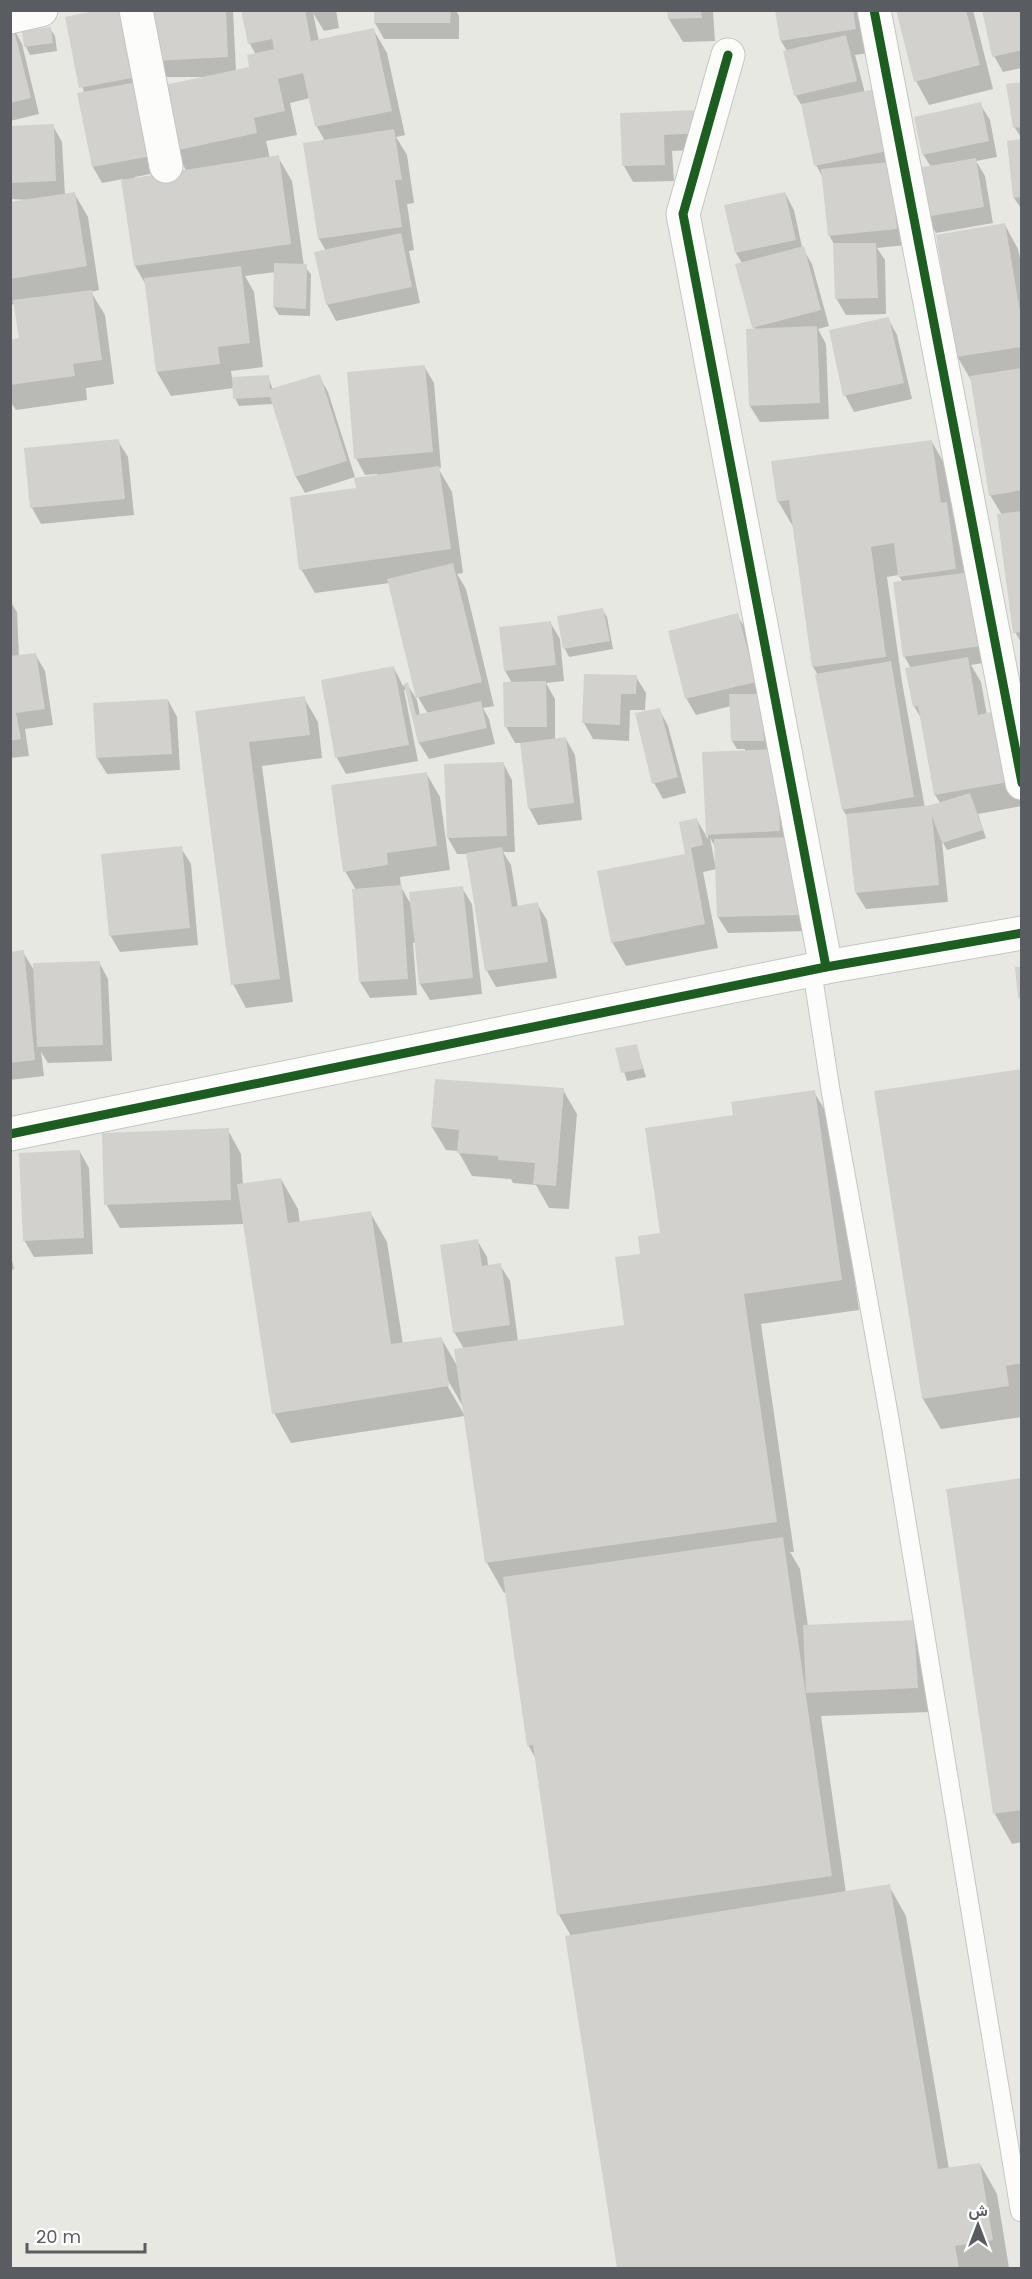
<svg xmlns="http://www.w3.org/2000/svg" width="1032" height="2279" font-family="Poppins,Vazirmatn,sans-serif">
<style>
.shadow{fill:#0003;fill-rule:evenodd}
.building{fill:#d2d1ce}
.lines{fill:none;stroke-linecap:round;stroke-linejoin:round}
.lane-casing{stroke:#c5c5c5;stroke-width:20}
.street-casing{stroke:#c5c5c5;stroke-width:35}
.lane{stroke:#fcfcfb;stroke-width:18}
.street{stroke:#fcfcfb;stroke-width:33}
.cycleway-casing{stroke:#fff;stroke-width:13}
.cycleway{stroke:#1b5e20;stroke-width:9}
</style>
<rect width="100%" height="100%" fill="#e8e8e3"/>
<g class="shadow">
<polygon points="154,10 233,10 236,71 251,68 256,55 250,44 243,10 336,10 339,28 324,31 313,13 319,41 373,29 387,53 405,135 396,137 407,155 414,203 407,204 414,250 409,251 420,303 336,321 327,304 326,251 319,239 325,141 317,127 310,98 290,103 297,135 266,141 270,158 278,157 292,181 304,266 311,274 310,316 279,315 274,307 276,272 245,276 254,292 263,367 231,371 232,378 268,376 273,390 319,376 328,392 355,477 305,493 296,477 273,404 239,406 235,398 234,388 171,396 157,372 146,285 135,266 123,179 102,183 93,167 84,93 67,18 131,24 165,171 135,177 135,179 187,172 175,151 209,77 166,77 157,61"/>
<polygon points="375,10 456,10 459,16 459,39 384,39 375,23"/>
<polygon points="621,10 737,10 737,11 713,12 715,41 683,42 669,19 669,11"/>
<polygon points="776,10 862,10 869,53 855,55 865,93 875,91 906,245 877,248 885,260 886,314 846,315 836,298 835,246 829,235 823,178 816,165 804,110 796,96 785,52 787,51 781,41"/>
<polygon points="897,10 973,10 993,89 929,105 916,81"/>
<polygon points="1022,10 1022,68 1003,72 994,56"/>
<polygon points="13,27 22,44 39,114 10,121"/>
<polygon points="50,29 55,36 57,51 30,55 26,47 24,32"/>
<polygon points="1022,83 1022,139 1015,128"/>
<polygon points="980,104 990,120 997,157 976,161 985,176 993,223 936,233 926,216 931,167 923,154"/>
<polygon points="699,111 709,149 672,151 674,181 633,182 624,166 621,114"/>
<polygon points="53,126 62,142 65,195 74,193 88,217 99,290 91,292 105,315 114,384 86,388 87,400 16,410 10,401 10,341 20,340 15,304 10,305 10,204 30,200 10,199 10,127"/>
<polygon points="1022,141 1022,210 1014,198"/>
<polygon points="785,193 794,210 802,247 812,264 829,326 818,329 826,344 829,419 760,422 750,406 755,330 742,263 736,253"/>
<polygon points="1005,225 1018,249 1022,268 1022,644 1015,632 1002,515 990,495 971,380 957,356"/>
<polygon points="888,318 897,335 912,399 854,412 845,395"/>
<polygon points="424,366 434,383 441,468 438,468 452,492 463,573 457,574 466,589 494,706 483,708 489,719 495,744 429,759 419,743 407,689 404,690 418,761 346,774 337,758 322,681 394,668 403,686 407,684 417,700 420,716 428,714 418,697 390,583 315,593 301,569 358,489 378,476 377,474 365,475 356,458"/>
<polygon points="118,441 128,457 134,515 41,524 32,508 26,449"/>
<path d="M932 442 949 472 989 662 971 665 981 682 987 715 1009 737 1022 806 978 814 986 838 947 850 942 841 948 902 866 909 856 893 848 818 843 810 818 675 813 667 795 530 778 501ZM898 575 903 582 904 656 911 668 914 706 922 720 935 795 941 804 925 808 902 682 887 577Z"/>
<polygon points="10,601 17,612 19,657 35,654 45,671 53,725 25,729 29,756 10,758"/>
<polygon points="602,609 607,617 613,649 569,657 565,649 559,617"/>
<path d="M737 615 747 631 766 703 767 750 807 931 728 933 718 917 717 869 703 872 718 948 626 966 612 942 687 855 697 820 708 839 703 753 745 751V749H737L732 741 731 706 696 715 686 698ZM710 838 716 848V864H715Z"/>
<polygon points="550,622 560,639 564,681 546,683 555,699 555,740 566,739 575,755 582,820 538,825 529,808 522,743 515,743 506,727 512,683 505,671"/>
<polygon points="636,677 646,693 645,710 630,710 629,741 593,739 584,723"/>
<polygon points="304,698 318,722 322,758 262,766 293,1002 246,1008 233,984 197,712"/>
<polygon points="168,700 177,717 180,770 107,774 97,758 94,704"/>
<polygon points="659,709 668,726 686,793 663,799 654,783"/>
<polygon points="503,763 512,780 515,852 503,852 511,865 518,907 537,904 547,920 557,978 496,987 487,971 467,854 457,854 448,838 445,766"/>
<polygon points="426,773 440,797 450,870 400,877 401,887 412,906 462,888 472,904 482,994 430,1000 420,984 416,943 413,943 417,995 370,998 360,982 356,890 345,871"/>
<polygon points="181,848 191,864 198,945 120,952 110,935"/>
<polygon points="23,952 35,972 99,962 108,979 112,1061 48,1063 41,1052 44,1076 10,1080 10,953"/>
<polygon points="636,1045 646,1077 627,1081 617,1049"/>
<polygon points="1022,1070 1022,1417 941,1429 923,1399 876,1092"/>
<polygon points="563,1090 577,1114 569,1209 549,1208 536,1185 513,1183 511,1179 472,1176 458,1151 446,1150 432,1127"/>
<polygon points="814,1092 832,1122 859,1310 761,1324 794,1552 790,1552 800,1569 808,1626 914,1622 927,1646 930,1712 821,1716 846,1893 889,1886 906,1916 949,2169 980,2164 997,2194 1009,2268 619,2268 567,1937 571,1936 559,1915 536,1759 528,1745 507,1592 504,1593 487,1563 465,1410 447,1379 444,1380 465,1416 291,1443 274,1413 244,1224 120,1228 106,1204 228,1130 241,1154 243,1185 281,1179 298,1209 300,1223 370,1212 387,1242 403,1344 441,1338 459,1369 464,1349 454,1332 477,1240 487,1257 488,1266 500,1265 510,1281 518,1341 626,1326 642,1255 662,1235 735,1116"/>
<polygon points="80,1152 89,1168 93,1254 34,1257 24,1240"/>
<polygon points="10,1252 14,1269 10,1270"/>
<polygon points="1022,1480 1022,1842 1012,1844 995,1814"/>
</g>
<g class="building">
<polygon points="98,10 123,10 137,77 79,88 65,17"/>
<polygon points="153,10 226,10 228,57 155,61"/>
<polygon points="241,10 305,10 311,41 374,28 392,111 315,127 303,73 278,79 285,111 254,118 257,133 174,151 160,86 249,67 247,55 274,49 272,39 248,44"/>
<polygon points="374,10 451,10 450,23 374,23"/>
<polygon points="667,10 701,10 702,18 668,19"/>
<polygon points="775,10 853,10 856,29 780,41"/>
<polygon points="896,10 966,10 980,65 914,82"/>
<polygon points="982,10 1022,10 1022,50 992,57"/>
<polygon points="10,26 13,26 31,98 10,103"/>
<polygon points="51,27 53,43 24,47 22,31"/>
<polygon points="846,35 857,81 794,96 783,51"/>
<polygon points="143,81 157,155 92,167 77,93"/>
<polygon points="1022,82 1022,127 1013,128 1006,84"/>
<polygon points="875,89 888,151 814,166 801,104"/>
<polygon points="981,102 989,141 922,155 914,117"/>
<polygon points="700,110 701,133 664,135 665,165 622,166 620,113"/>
<polygon points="54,124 56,181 10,183 10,126"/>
<polygon points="394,129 402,180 395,180 402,227 318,239 303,143"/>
<polygon points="1022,139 1022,197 1013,198 1007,141"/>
<polygon points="279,155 291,244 134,266 121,180"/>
<polygon points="976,158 984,207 925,217 917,168"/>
<polygon points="890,162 897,229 828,236 821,169"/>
<polygon points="75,192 87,266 10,279 10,202"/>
<polygon points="785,192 796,240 735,253 724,205"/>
<polygon points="1005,223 1022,323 1022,347 956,357 936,235"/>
<polygon points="401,233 412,287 326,305 314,252"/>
<polygon points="833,243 876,243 878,298 835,299"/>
<polygon points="804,246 821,310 752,328 735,264"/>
<polygon points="274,263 307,264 306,309 273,307"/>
<polygon points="241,266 250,343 218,347 220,364 156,372 144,278"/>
<polygon points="92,290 102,360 73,364 75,376 10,385 10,340 19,338 13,300"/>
<polygon points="889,317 904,383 843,396 829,330"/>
<polygon points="817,326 820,403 749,406 746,329"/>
<polygon points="425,365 433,452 354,459 347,372"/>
<polygon points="1022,368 1022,490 989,496 970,376"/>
<polygon points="320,374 347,461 295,477 270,397 233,399 232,377 269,375 270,389"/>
<polygon points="119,439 125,499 30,508 24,448"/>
<polygon points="932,440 941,503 947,502 956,569 898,577 894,543 871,547 886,657 812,667 789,500 777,502 771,461"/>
<polygon points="439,466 451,549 299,570 290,497 356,488 354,478"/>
<polygon points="1022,511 1022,632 1013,633 997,514"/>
<polygon points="453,563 482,682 416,698 387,579"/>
<polygon points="971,572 981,646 903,657 893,582"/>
<polygon points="603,608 610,641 563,649 557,616"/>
<polygon points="738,613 756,682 685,699 668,631"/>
<polygon points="551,621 556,665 504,671 499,627"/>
<polygon points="36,653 45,709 16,713 21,739 10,741 10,656"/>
<polygon points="968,657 978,715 996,711 1009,782 934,795 918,706 913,707 905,668"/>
<polygon points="891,661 914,797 842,810 815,674"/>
<polygon points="394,666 409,745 335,758 321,680"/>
<polygon points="584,674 637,675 636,694 621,694 620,725 582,723"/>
<polygon points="546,681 547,727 504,727 503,682"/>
<polygon points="408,682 416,715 481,701 487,728 418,743 404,684"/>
<polygon points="729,694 762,694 764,741 731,741"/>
<polygon points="305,696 310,735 249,742 280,979 231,985 195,711"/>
<polygon points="168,699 172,754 96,758 93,703"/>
<polygon points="660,708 678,777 652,784 635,713"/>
<polygon points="566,737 574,803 528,809 520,743"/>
<polygon points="776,749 780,831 706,835 702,752"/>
<polygon points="504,762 507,836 447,838 444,764"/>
<polygon points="427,772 437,846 387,853 388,865 343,872 331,785"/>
<polygon points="970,793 983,830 942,843 932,816 939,885 855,893 846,814 931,805"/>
<polygon points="697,818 703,845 691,848 705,924 611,943 597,871 685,854 679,822"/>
<polygon points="796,837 799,915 717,917 714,839"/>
<polygon points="182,846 190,928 109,936 101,854"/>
<polygon points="502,847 512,907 538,902 548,962 485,971 466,853"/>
<polygon points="402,885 408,979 359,982 352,889"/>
<polygon points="463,886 473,978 419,984 409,892"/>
<polygon points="24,950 35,1060 10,1063 10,952"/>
<polygon points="100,961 103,1045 37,1047 33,963"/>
<polygon points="1015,967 1022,967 1022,998 1018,998"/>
<polygon points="637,1044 643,1069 621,1073 615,1048"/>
<polygon points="1022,1069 1022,1363 1006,1366 1009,1386 922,1399 874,1091"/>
<polygon points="435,1079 564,1088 556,1186 533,1184 535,1163 498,1160 498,1156 457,1153 459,1130 431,1127"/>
<polygon points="815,1090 842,1280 744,1294 777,1522 485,1563 454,1349 624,1325 615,1257 640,1254 638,1236 660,1233 645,1128 733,1115 731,1102"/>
<polygon points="229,1128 231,1200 104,1205 102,1133"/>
<polygon points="80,1150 84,1238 23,1241 19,1153"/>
<polygon points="281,1178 288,1223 371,1211 391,1344 442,1337 449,1386 272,1414 237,1184"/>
<polygon points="478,1239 482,1266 501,1263 510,1325 453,1333 440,1245"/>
<polygon points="1022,1478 1022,1810 993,1814 946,1489"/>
<polygon points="783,1537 832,1876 557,1915 533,1745 527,1746 503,1577"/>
<polygon points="914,1620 918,1688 806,1693 803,1625"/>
<polygon points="890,1884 938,2169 980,2163 993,2240 955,2246 959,2268 617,2268 565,1936"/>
</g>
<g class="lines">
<defs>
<polyline id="lane" points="812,970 831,1093 891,1427 1020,2212"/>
<g id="street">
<polyline points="136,10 166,166"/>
<polyline points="874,10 1022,783"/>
<polyline points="10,17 41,10"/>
<polyline points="728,55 683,214 826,967"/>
<polyline points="10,1134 826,967 1022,933"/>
</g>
</defs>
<use href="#lane" class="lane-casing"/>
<use href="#street" class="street-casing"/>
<use href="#lane" class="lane"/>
<use href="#street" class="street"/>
<defs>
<g id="cycleway">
<polyline points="874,10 1022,783"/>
<polyline points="728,55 683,214 826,967"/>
<polyline points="10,1134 826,967 1022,933"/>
</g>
</defs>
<use href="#cycleway" class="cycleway-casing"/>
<use href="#cycleway" class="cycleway"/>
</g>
<rect width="1032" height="2279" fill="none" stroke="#595c60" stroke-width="24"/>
<g transform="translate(978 2225)" stroke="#ffffff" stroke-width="4.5" paint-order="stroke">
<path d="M0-4.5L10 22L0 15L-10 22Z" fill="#595c60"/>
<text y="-9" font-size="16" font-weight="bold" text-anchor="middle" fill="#595c60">ش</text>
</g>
<path d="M27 2243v9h118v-9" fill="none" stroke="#595c60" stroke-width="3"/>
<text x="36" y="2243" font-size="18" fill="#595c60" stroke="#ffffff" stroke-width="4.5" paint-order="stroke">20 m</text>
</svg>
